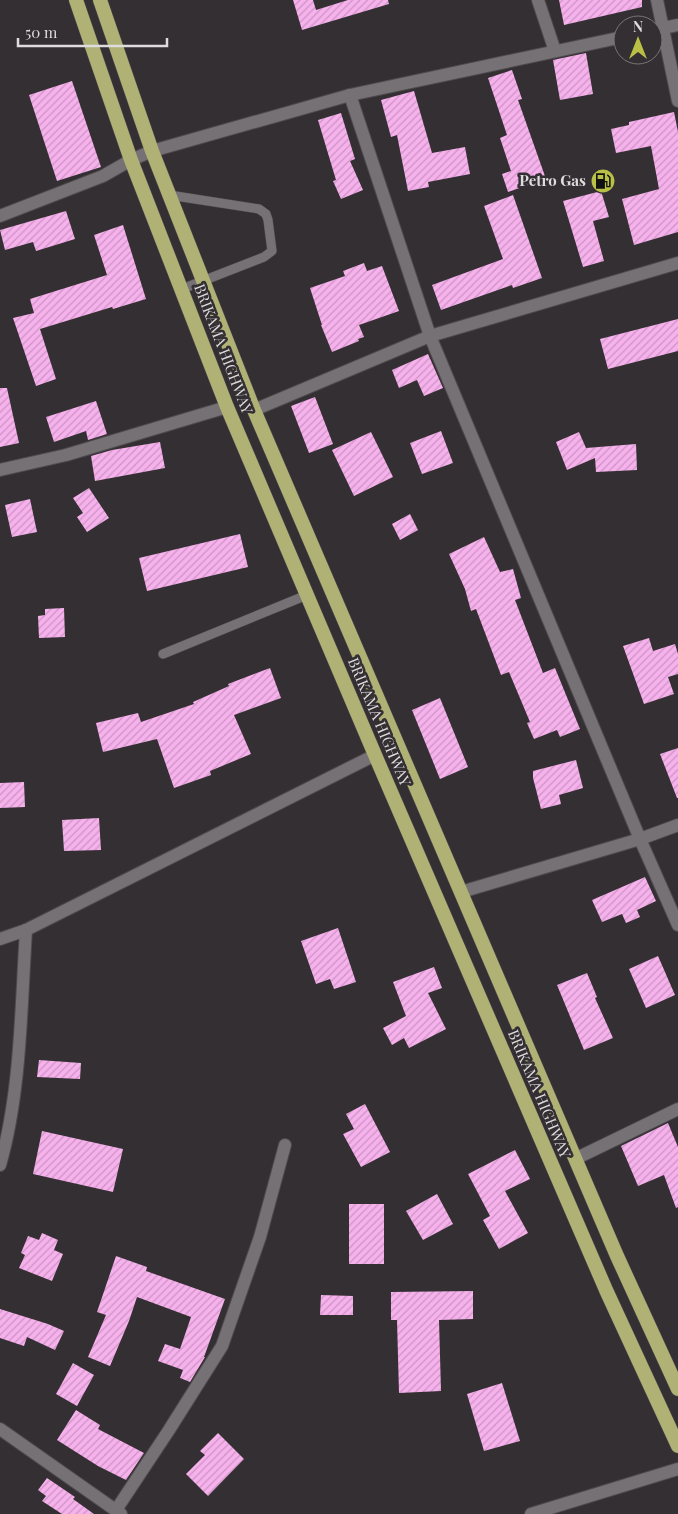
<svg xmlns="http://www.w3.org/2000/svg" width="678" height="1514" font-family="'Playfair Display',serif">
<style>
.building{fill:url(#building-hatch)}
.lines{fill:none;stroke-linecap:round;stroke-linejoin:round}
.service-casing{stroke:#4f4a4e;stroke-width:10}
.minor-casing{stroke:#4f4a4e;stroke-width:14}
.tertiary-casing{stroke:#4f4a4e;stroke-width:14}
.trunk-casing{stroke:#4f4a4e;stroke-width:15}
.service{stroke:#767175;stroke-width:9}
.minor{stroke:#767175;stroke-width:12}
.tertiary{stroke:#767175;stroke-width:12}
.trunk{stroke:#afb274;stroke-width:14}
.labels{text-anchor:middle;stroke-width:5;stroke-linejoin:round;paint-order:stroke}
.poi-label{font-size:15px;font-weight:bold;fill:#dfdcde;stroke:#342f33;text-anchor:end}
.street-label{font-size:15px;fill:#dfdcde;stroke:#342f33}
</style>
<defs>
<pattern id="building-hatch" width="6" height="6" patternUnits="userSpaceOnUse" patternTransform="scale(1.25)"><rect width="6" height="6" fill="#f7b1ed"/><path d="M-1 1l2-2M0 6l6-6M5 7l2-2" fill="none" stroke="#ca95c2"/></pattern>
</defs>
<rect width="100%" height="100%" fill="#342f33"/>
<g class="building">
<polygon points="293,0 313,0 316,10 348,0 388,0 389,4 302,30"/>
<polygon points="559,0 642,0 642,7 564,25"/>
<polygon points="586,53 593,94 560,100 553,60"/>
<polygon points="512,70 522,99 518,100 546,179 508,192 502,174 511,171 500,138 507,135 488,78"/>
<polygon points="72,81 101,167 57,181 29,95"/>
<polygon points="414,91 432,153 465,147 470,174 428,182 429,187 408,191 397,135 391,137 381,100"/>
<polygon points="674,112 678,132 678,232 634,245 622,199 659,189 651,146 616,153 611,129 629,125 629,122"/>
<polygon points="341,113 355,159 350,161 363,190 341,199 333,181 336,180 318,120"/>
<polygon points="601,191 609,217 593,221 604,261 583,267 563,201"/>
<polygon points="513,195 542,278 513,288 512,285 441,310 432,285 503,259 484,206"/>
<polygon points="66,211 75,239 36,251 33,242 5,250 0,230"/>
<polygon points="123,225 146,299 113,309 112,307 40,329 56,379 36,386 13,318 34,313 30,299 107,275 94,235"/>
<polygon points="364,263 367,271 382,266 399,311 359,325 364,337 358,339 359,341 332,352 321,325 322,325 310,288 345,276 343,271"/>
<polygon points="678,319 678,351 608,369 600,339"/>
<polygon points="428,354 443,388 424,396 417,380 399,388 392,370"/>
<polygon points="0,388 7,388 19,443 0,447"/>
<polygon points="315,397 333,444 309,453 291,406"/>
<polygon points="96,401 107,434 88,440 86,431 54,442 46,417"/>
<polygon points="441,431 453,463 422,474 410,443"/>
<polygon points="371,432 393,477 354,496 332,450"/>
<polygon points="579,432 586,448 636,444 637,470 596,472 595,458 567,470 556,442"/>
<polygon points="160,442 165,468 95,481 91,456 112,450"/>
<polygon points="89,488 109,518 87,532 77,517 83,513 73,498"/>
<polygon points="30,499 37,532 12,537 5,505"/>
<polygon points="410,514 418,530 400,540 392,524"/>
<polygon points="240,534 248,567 147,591 139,558"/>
<polygon points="484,537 500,572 513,569 521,598 515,600 543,673 555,668 580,729 560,737 557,730 534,739 527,723 530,722 509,672 501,675 476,609 471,611 465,589 449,554"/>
<polygon points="64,608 65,637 39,638 38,616 45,615 45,609"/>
<polygon points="649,638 653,651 675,644 678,654 678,674 668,677 674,694 644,704 623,646"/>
<polygon points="270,668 281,698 234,715 251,754 210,771 211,775 174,788 157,739 103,752 96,723 138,713 141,722 194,704 193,702 229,686 228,684"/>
<polygon points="440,698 468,767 440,779 412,710"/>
<polygon points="678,748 678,798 677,798 660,754"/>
<polygon points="576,760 583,788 559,795 561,804 541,809 533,778 533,771"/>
<polygon points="24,782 25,807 0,808 0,783"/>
<polygon points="99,818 101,850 64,851 62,820"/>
<polygon points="645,877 656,901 637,910 640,917 626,923 622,914 602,922 592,900"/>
<polygon points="338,928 356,982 334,989 330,979 316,984 301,941"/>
<polygon points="658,956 675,995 646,1008 629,969"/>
<polygon points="434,967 442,988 428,993 446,1029 409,1048 404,1038 392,1045 383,1028 406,1016 393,982"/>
<polygon points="587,973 597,997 595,998 613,1038 584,1050 557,985"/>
<polygon points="39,1060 81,1063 80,1079 37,1077"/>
<polygon points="365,1104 390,1152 361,1167 343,1134 354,1129 346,1114"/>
<polygon points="668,1123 678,1147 678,1207 676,1208 664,1175 638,1186 621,1146"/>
<polygon points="42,1131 123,1149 113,1192 33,1174"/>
<polygon points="515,1150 530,1179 505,1191 528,1233 499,1249 483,1220 490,1216 468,1174"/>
<polygon points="437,1194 453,1224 423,1240 406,1211"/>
<rect x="349" y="1204" width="35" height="60"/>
<polygon points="42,1233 58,1240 54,1250 63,1254 52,1281 19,1268 25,1255 21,1253 28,1236 39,1240"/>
<polygon points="116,1256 147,1267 146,1271 225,1299 204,1357 205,1357 190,1382 180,1378 183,1370 158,1361 165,1344 180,1349 191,1317 137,1297 129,1321 110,1366 88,1357 106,1315 97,1312"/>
<polygon points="473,1291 473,1319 439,1320 441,1391 399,1393 397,1320 391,1320 391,1292"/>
<polygon points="321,1295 353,1296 353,1315 320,1315"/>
<polygon points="0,1309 48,1324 64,1331 55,1350 27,1337 24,1346 0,1338"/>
<polygon points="73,1363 94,1375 77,1406 56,1394"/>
<polygon points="502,1383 520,1441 484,1451 467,1394"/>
<polygon points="76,1410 100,1425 98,1429 144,1453 126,1480 98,1466 57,1440"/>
<polygon points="218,1433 244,1459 208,1496 186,1474 205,1455 200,1451"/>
<polygon points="47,1478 75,1497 73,1499 94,1514 62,1514 42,1501 46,1496 38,1490"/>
</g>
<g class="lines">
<defs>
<g id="service">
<polyline points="169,195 259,209 266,214 268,220 272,251 264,257 182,289"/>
<polyline points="163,654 307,595"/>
</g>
<g id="minor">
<polyline points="538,0 555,51"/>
<polyline points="657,0 678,101"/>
<polyline points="653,30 678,25"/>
<polyline points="350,95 430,336 640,839 678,925"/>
<polyline points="0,216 103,176 131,160 152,151 350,95 623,37"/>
<polyline points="254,410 430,336 678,263"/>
<polyline points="0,470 66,455 227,407"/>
<polyline points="461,892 640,839 678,825"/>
<polyline points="577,1158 678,1109"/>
<path d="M0 1165C21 1092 21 1007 26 930"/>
<polyline points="0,1429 121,1514"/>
<polyline points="116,1510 169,1430 222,1346 260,1237 285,1145"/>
</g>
<g id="tertiary">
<polyline points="0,939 26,930 375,755"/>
<polyline points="531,1514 678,1469"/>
</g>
<g id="trunk">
<polyline points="76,0 131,160 227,407 375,755 606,1290 678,1446"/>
<polyline points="100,0 152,151 254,410 617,1256 678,1389"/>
</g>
</defs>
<use href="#service" class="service-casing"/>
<use href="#minor" class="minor-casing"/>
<use href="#tertiary" class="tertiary-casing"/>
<use href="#trunk" class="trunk-casing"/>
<use href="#service" class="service"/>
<use href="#minor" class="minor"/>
<use href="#tertiary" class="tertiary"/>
<use href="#trunk" class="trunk"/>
</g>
<defs>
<symbol id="fuel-disc" viewBox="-11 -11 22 22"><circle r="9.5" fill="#b9c046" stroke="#342f33"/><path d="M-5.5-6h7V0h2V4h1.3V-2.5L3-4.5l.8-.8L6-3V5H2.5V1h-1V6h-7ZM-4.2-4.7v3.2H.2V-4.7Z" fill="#111"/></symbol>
</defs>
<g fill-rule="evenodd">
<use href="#fuel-disc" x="589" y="167" width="28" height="28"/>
</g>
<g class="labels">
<g class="poi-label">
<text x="586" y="186">Petro Gas</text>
</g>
<g class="street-label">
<text transform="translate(223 349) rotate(69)" y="5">BRIKAMA HIGHWAY</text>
<text transform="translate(379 722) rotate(67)" y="5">BRIKAMA HIGHWAY</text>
<text transform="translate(539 1094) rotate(67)" y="5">BRIKAMA HIGHWAY</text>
</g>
</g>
<g transform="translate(638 40)"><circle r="24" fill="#342f33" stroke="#787477"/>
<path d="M0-4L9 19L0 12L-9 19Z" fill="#b9c046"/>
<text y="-8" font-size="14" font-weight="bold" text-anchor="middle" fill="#dfdcde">N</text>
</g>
<path d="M18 38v8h149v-8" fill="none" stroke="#dfdcde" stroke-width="2.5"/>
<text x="25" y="38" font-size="15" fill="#dfdcde" stroke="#342f33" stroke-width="4" paint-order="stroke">50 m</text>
</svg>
